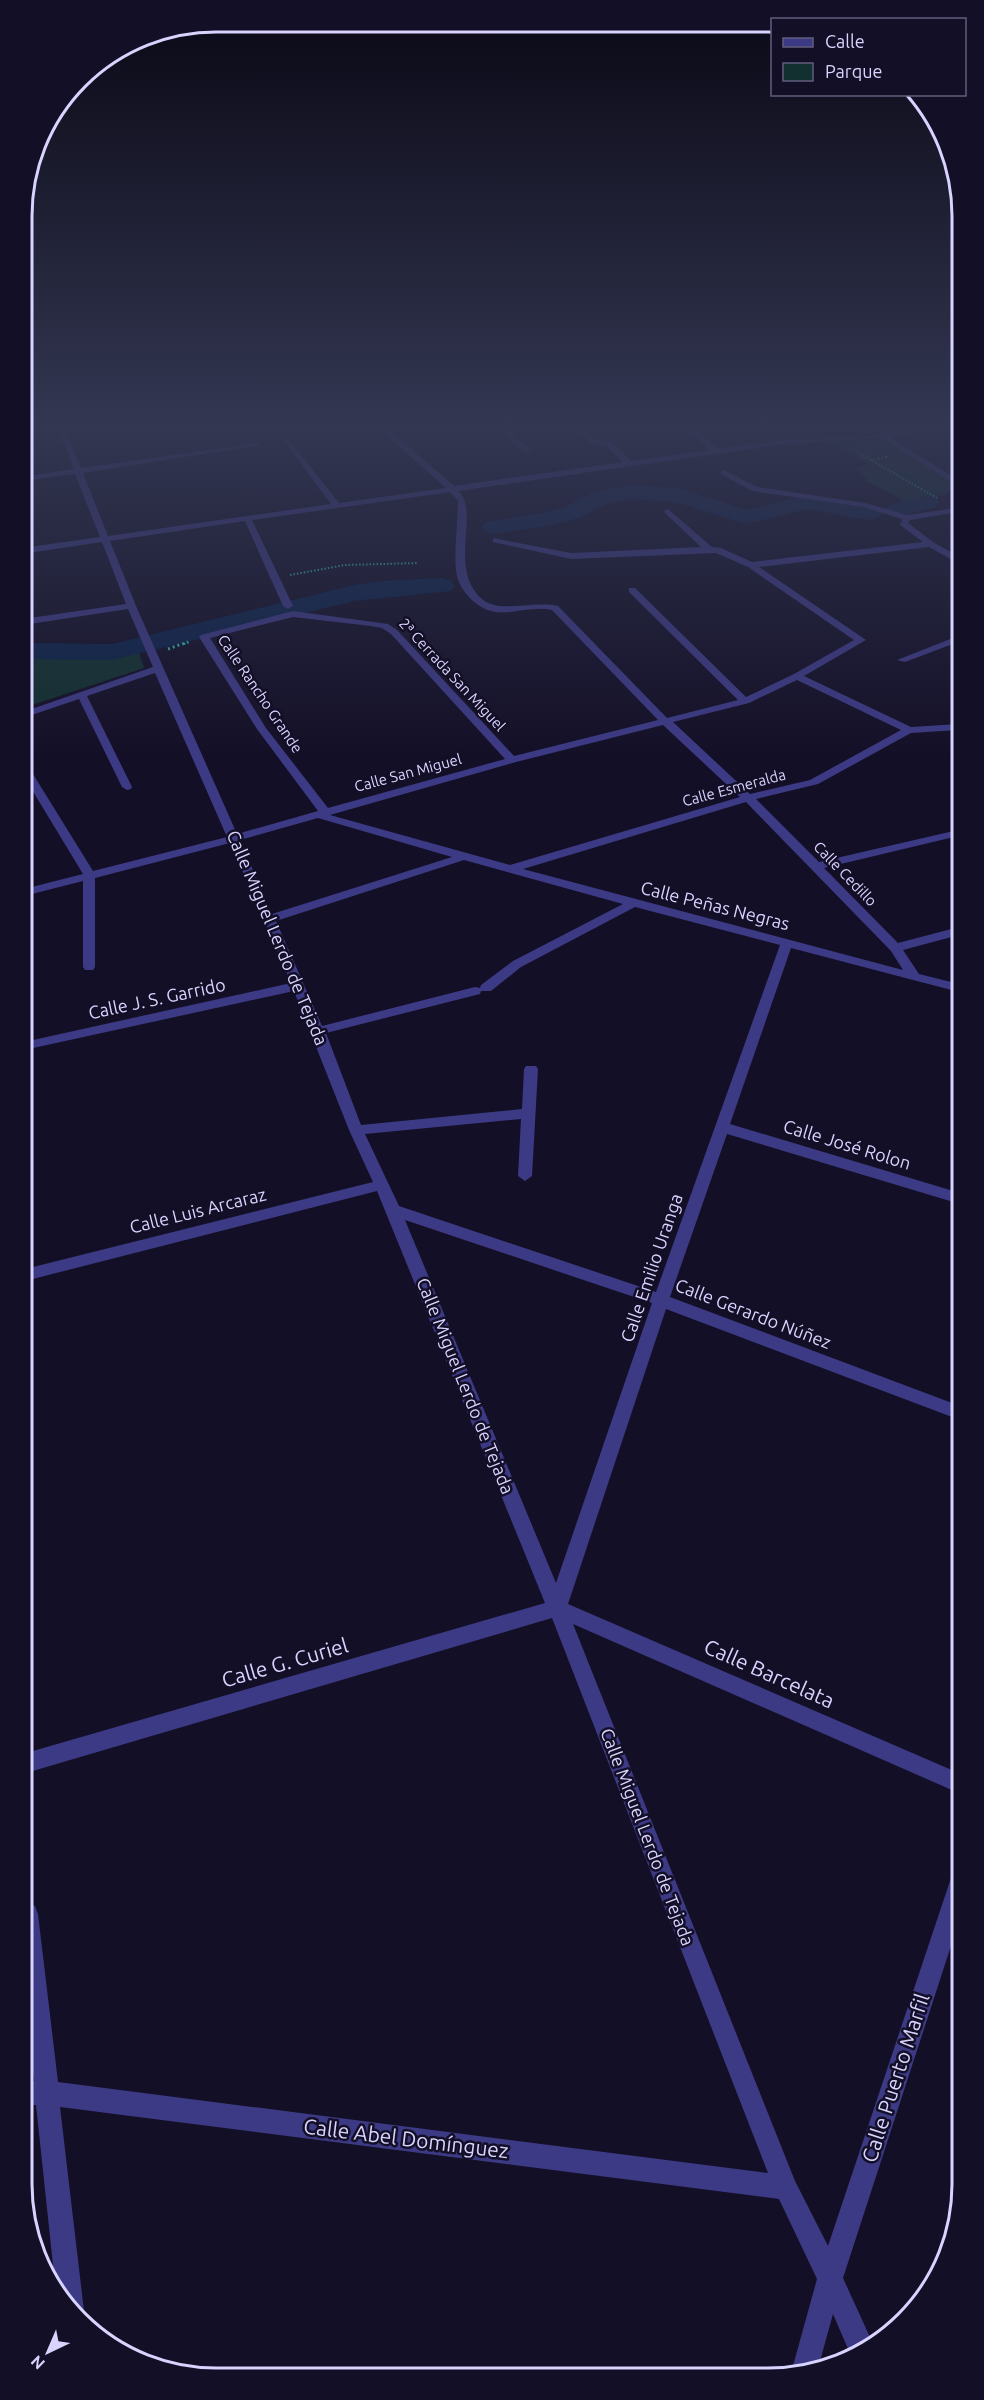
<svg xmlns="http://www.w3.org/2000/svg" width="984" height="2400" font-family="Ubuntu,sans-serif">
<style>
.green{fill:#12302f}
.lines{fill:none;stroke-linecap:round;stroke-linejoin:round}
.river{fill:#0c2248;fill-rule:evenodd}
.minor-tunnel{stroke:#312d47;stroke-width:8;stroke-dasharray:8 4.5;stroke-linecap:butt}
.path-far1{stroke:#2fb8b0;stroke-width:2;stroke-dasharray:1.5 2;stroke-linecap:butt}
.path{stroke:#2fb8b0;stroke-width:3;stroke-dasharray:2 3;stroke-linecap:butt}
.minor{fill:#3d3a85;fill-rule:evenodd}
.labels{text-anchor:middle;stroke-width:5;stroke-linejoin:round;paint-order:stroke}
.far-street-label{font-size:15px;fill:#d9d4ff;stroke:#130f26}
.street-label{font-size:18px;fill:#d9d4ff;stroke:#130f26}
.near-street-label{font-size:21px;fill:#d9d4ff;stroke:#130f26}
.rim{fill:none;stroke:#d9d4ff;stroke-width:3}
</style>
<rect width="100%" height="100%" fill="#130f26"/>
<g class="green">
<polygon points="885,439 957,485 957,486 944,495 906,502 865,480 868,479 854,468 870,465 832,443"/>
<polygon points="137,647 144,668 23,708 23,651 112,652"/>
</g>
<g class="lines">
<g class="river">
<polygon points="631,485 678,488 747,510 807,495 870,506 878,508 882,513 878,518 870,520 807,509 746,524 676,502 631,499 606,504 581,517 553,525 494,534 486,532 482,527 486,522 543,513 565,507 591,493"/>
<polygon points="928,495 936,497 939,502 936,507 897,517 889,515 886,510 889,505"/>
<polygon points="442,578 451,581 455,586 451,591 354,601 112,660 23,659 23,643 112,644 354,585 381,581"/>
</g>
<polyline class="minor-tunnel" points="580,430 588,436"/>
<g class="path-far1">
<polyline points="857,452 939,499"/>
<polyline points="871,460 888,457 886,456"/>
<polyline points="290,575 345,565 418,563"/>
<polyline points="184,644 189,642"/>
</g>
<polyline class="path" points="168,649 188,642"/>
<g class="minor">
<path d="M45 422H66L63 424 81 468 257 443 261 445 83 473 108 536 331 504 282 438 286 436 339 503 446 488 372 422H380L454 486 623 462 605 445 592 444 584 436 588 434 597 440 610 441 631 461 710 450 679 422H687L718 448 785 440 878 435 936 422H951L890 437 953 477 954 479 950 481 882 438 785 444 458 491C481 510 447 568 482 599 499 614 533 600 558 606L667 718 738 700 629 592V588H635L746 697 794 674 854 640 748 567 716 553 571 559 493 542V538L571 553 701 547 665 513 664 511 668 509 712 547 721 548 752 562 923 542 900 525 902 519 864 507 752 491 721 474V470H724L757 487 865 503 907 515 957 508V512L910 520 908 523 933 542 958 556V563L929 547 759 567 866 640 804 676 911 727 958 724V730L911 733 818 784 756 799 819 862 958 830V836L824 868 898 943 959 927V935L903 950 919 974 959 984V992L791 948 730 1124 960 1193V1204L727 1134 670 1297 960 1406V1420L666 1309 568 1604 961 1774V1794L573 1624 795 2181 828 2246 951 1878 954 1870 962 1867V1912L843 2278 874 2346 852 2358 833 2314 817 2372 791 2373 817 2279 779 2199 60 2107 84 2311 80 2320 56 2293 36 2105H27V2081H34L27 2017V1903L35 1906 38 1914 58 2082 768 2173 552 1618 26 1773V1753L545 1603 377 1191 25 1281V1269L373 1182 349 1130 294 991 24 1050V1042L291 983 230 843 95 878V967L93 970H85L83 967V881L24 896V889L83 874 23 775V763L28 766 93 871 227 837 155 673 87 696 132 787 131 789 127 790 122 787 79 699 23 718V712L153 667 128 609 23 625V619L126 604 102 542 22 554V548L100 537 75 474 22 481V477L74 469 57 425 22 430V426ZM450 492 458 501C458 522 453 557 457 576 461 593 479 610 496 612 515 614 533 606 552 610L658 720 514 756 397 630 388 624 293 611 201 635 199 637 257 729 318 811 237 834 136 606 110 541 245 521 283 606 288 609 293 606 252 520ZM293 617 371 626 382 628 391 634 505 759 328 808 266 728 210 638ZM797 680 901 730 810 780 750 794 673 722 749 703ZM663 725 740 797 510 865 330 815 516 762ZM746 802 891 951 903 970 523 869ZM318 818 452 857 272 914 240 840ZM464 860 623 904 513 961 481 985 480 988 481 991H491L521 967 635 907 780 945 656 1292 399 1206 365 1134 521 1119 518 1176 525 1181 532 1176 538 1069 536 1066H526L524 1069 522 1109 361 1125 326 1033 480 994 481 991 480 988 475 987 322 1026 276 921ZM405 1220 652 1303 556 1583Z"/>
<polygon points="492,422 500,422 529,448 529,452 523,452"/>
<polygon points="538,422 564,425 585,422 564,429"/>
<polygon points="958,636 958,642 905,662 897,660"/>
</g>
</g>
<linearGradient id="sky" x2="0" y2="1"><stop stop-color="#0a0815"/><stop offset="0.56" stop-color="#333752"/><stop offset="1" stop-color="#333752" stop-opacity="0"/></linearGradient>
<rect width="984" height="758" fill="url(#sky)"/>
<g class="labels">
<g class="far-street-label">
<text transform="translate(452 675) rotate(47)" y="5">2ª Cerrada San Miguel</text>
<text transform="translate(260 694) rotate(56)" y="5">Calle Rancho Grande</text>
<text transform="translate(408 773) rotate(-15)" y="5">Calle San Miguel</text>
<text transform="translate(734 788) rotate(-15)" y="5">Calle Esmeralda</text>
<text transform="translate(845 874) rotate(46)" y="5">Calle Cedillo</text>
</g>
<g class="street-label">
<text transform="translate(715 906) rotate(14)" y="6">Calle Peñas Negras</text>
<text transform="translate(277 938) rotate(67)" y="6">Calle Miguel Lerdo de Tejada</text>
<text transform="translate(157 999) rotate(-12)" y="6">Calle J. S. Garrido</text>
<text transform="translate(847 1145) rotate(17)" y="6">Calle José Rolon</text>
<text transform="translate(198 1211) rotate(-14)" y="6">Calle Luis Arcaraz</text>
<text transform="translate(652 1268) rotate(-71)" y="6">Calle Emilio Uranga</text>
<text transform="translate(753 1314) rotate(21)" y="6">Calle Gerardo Núñez</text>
<text transform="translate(465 1386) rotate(68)" y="6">Calle Miguel Lerdo de Tejada</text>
<text transform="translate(647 1837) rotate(69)" y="6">Calle Miguel Lerdo de Tejada</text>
</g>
<g class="near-street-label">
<text transform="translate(285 1663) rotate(-16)" y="7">Calle G. Curiel</text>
<text transform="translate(769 1674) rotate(24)" y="7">Calle Barcelata</text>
<text transform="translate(896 2078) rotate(-72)" y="7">Calle Puerto Marfil</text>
<text transform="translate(406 2139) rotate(7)" y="7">Calle Abel Domínguez</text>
</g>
</g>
<path d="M0 0H984V2400H0ZM216 32H768A184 184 0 0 1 952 216V2184A184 184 0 0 1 768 2368H216A184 184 0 0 1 32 2184V216A184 184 0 0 1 216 32Z" fill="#130f26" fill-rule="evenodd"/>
<path class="rim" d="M216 32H768A184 184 0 0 1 952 216V2184A184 184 0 0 1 768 2368H216A184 184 0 0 1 32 2184V216A184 184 0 0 1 216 32Z"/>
<rect x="771" y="18" width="195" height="78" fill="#130f26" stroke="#625e7d" stroke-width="1.5"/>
<rect x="783" y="38" width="30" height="9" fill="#3d3a85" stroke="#625e7d" stroke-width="1.5"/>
<text x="825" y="48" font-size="18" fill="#d9d4ff">Calle</text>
<rect x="783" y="63" width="30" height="18" fill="#12302f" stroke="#625e7d" stroke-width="1.5"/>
<text x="825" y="78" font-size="18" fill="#d9d4ff">Parque</text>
<g transform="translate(48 2352) rotate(224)" stroke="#130f26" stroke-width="4.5" paint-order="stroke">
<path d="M0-4.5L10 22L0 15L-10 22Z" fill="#d9d4ff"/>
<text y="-9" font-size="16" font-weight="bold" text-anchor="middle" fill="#d9d4ff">N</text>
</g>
</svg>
